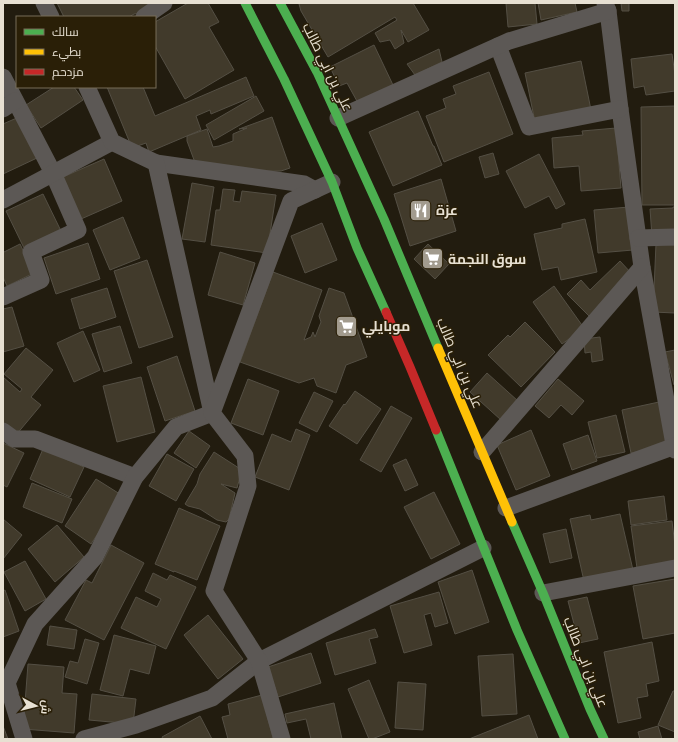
<svg xmlns="http://www.w3.org/2000/svg" width="678" height="742" font-family="'Public Sans',Cairo,sans-serif">
<style>
.building{fill:#413a2b;stroke:#544f44}
.lines{fill:none;stroke-linecap:round;stroke-linejoin:round}
.street{stroke:#5c5855;stroke-width:17}
.fast{stroke:#4caf50;stroke-width:9}
.slow{stroke:#ffc107;stroke-width:9}
.jam{stroke:#c62828;stroke-width:9}
.labels{text-anchor:middle;stroke-width:3;stroke-linejoin:round;paint-order:stroke}
.street-label{font-size:14px;fill:#e7e0d2;stroke:#2a1f07}
.poi-label{font-size:14px;font-weight:bold;fill:#e7e0d2;stroke:#2a1f07;text-anchor:start}
</style>
<rect width="100%" height="100%" fill="#221c0f"/>
<g class="building">
<polygon points="57,3 156,3 142,13 134,14 129,17 64,17"/>
<polygon points="188,3 208,3 219,22 209,27 234,70 185,99 155,46 155,22"/>
<polygon points="301,3 413,3 429,30 408,42 401,30 404,43 395,49 390,40 380,42 375,33 397,20 395,17 328,57 301,11 299,4"/>
<polygon points="506,3 535,3 537,24 508,27"/>
<polygon points="538,3 575,3 577,12 541,20"/>
<polygon points="621,3 629,3 629,11 622,11"/>
<polygon points="374,45 393,85 358,103 347,83 339,86 330,67"/>
<polygon points="439,49 442,62 415,75 407,64"/>
<polygon points="672,54 675,75 675,91 646,95 644,86 634,88 631,59"/>
<polygon points="581,61 591,110 535,122 525,73"/>
<polygon points="489,72 513,134 444,162 426,116 446,108 443,99 456,94 453,86"/>
<polygon points="246,77 254,96 211,114 210,110 196,116 201,130 149,152 146,143 132,148 107,87 143,87 155,116"/>
<polygon points="54,87 74,87 83,100 41,128 26,105"/>
<polygon points="256,96 264,111 214,140 206,125"/>
<polygon points="675,106 675,205 642,205 641,107"/>
<polygon points="418,111 433,146 434,146 442,165 393,186 369,132"/>
<polygon points="19,117 37,158 3,174 3,124"/>
<polygon points="272,117 290,168 281,171 234,172 197,168 187,141 187,136 207,129 213,147 219,146 233,141 233,134 247,128 239,129"/>
<polygon points="616,128 621,188 581,191 579,166 554,168 552,138 583,135 582,131"/>
<polygon points="493,153 499,174 485,178 479,157"/>
<polygon points="539,154 565,204 556,209 549,196 525,208 506,171"/>
<polygon points="104,159 122,201 81,219 63,177"/>
<polygon points="441,179 456,231 410,246 394,194"/>
<polygon points="192,183 214,187 205,242 182,239"/>
<polygon points="223,189 235,190 233,201 240,202 242,191 276,195 267,253 211,245 216,210 220,210"/>
<polygon points="43,194 61,231 24,248 6,211"/>
<polygon points="629,207 633,250 598,253 594,210"/>
<polygon points="673,207 675,207 675,235 652,236 650,209 673,208"/>
<polygon points="123,217 140,258 110,270 93,230"/>
<polygon points="585,219 597,272 561,280 558,267 542,270 534,234 562,228 562,224"/>
<polygon points="322,223 337,260 305,273 291,236"/>
<polygon points="88,243 100,279 56,294 44,258"/>
<polygon points="20,244 34,273 7,286 3,277 3,250 4,252"/>
<polygon points="428,244 449,264 435,279 414,259"/>
<polygon points="656,244 675,245 675,313 653,312"/>
<polygon points="220,252 255,263 243,305 208,295"/>
<polygon points="147,260 173,337 139,348 114,271"/>
<polygon points="620,261 632,274 589,316 567,294 581,280 590,290"/>
<polygon points="273,272 322,290 304,340 311,337 313,332 315,337 321,322 319,316 329,288 344,293 367,357 346,365 336,393 317,386 314,378 299,383 240,362"/>
<polygon points="554,286 584,328 562,344 533,302"/>
<polygon points="107,288 116,317 80,329 71,299"/>
<polygon points="12,307 24,346 3,352 3,309"/>
<polygon points="525,322 555,352 521,387 488,355 508,335 510,337"/>
<polygon points="120,326 132,363 104,372 92,334"/>
<polygon points="83,331 100,370 74,382 57,343"/>
<polygon points="600,337 603,360 592,362 591,352 585,353 584,339"/>
<polygon points="26,348 53,370 31,397 41,405 16,435 3,424 3,377 20,392 22,389 4,374"/>
<polygon points="675,350 675,384 674,385 665,352"/>
<polygon points="177,356 195,411 165,421 147,367"/>
<polygon points="487,373 518,401 501,420 470,392"/>
<polygon points="141,377 155,432 117,442 103,386"/>
<polygon points="248,379 279,391 263,435 231,423"/>
<polygon points="558,379 584,401 572,415 561,405 549,418 535,406"/>
<polygon points="355,391 381,409 357,444 329,426 344,404 345,405"/>
<polygon points="314,392 333,401 317,432 299,423"/>
<polygon points="659,402 668,445 631,453 622,410"/>
<polygon points="391,406 412,418 381,472 360,460"/>
<polygon points="616,415 625,452 597,458 588,422"/>
<polygon points="296,429 310,435 289,490 255,477 272,434 291,442"/>
<polygon points="531,430 550,476 516,490 497,445"/>
<polygon points="189,431 210,446 196,468 174,453"/>
<polygon points="588,435 597,461 572,470 563,444"/>
<polygon points="3,443 24,453 7,487 3,485"/>
<polygon points="43,449 84,467 70,497 30,479"/>
<polygon points="214,452 242,470 237,488 221,484 235,493 229,519 226,522 217,520 200,509 188,506 185,504 197,484 200,474"/>
<polygon points="167,454 194,469 176,501 149,486"/>
<polygon points="406,459 418,485 405,491 393,465"/>
<polygon points="96,479 123,496 91,544 65,526"/>
<polygon points="32,483 72,499 62,523 23,507"/>
<polygon points="434,492 460,544 431,559 404,507"/>
<polygon points="664,496 667,520 631,525 628,501"/>
<polygon points="179,508 220,526 197,580 174,571 174,572 155,564"/>
<polygon points="620,514 633,570 584,581 570,519 590,515 591,520"/>
<polygon points="3,519 22,535 3,559"/>
<polygon points="672,521 675,546 675,563 637,568 631,526"/>
<polygon points="57,525 84,557 55,582 28,549"/>
<polygon points="566,529 572,558 550,563 543,534"/>
<polygon points="111,545 144,563 104,640 65,620 86,580 92,583"/>
<polygon points="25,561 46,599 25,611 4,572"/>
<polygon points="472,570 489,622 455,634 438,582"/>
<polygon points="153,573 167,580 170,575 196,587 166,649 121,628 136,597 157,607 161,599 145,591"/>
<polygon points="675,579 675,633 643,639 633,586"/>
<polygon points="5,590 19,631 3,637 3,591"/>
<polygon points="439,592 448,623 435,627 431,613 424,615 432,645 404,653 390,606"/>
<polygon points="587,597 598,639 579,643 568,601"/>
<polygon points="208,615 243,659 218,679 184,635"/>
<polygon points="50,626 77,630 74,649 47,645"/>
<polygon points="375,629 378,637 369,639 376,663 335,675 326,643"/>
<polygon points="114,635 156,646 149,674 130,669 123,696 100,690"/>
<polygon points="85,639 99,643 87,684 65,677 70,661 78,663"/>
<polygon points="652,642 659,681 646,684 648,696 637,698 641,718 618,723 604,652"/>
<polygon points="311,653 321,683 278,697 268,667"/>
<polygon points="513,654 517,714 482,716 478,656"/>
<polygon points="28,664 64,667 62,693 77,694 74,733 23,729"/>
<polygon points="369,680 390,732 372,739 369,739 348,689"/>
<polygon points="398,682 426,684 423,730 395,728"/>
<polygon points="673,691 675,691 675,732 658,725"/>
<polygon points="92,694 136,699 133,724 89,720"/>
<polygon points="262,695 273,738 269,739 228,739 222,717 230,715 228,704"/>
<polygon points="334,703 342,739 311,739 306,719 287,723 285,714"/>
<polygon points="529,715 538,739 469,739"/>
<polygon points="200,716 212,739 163,739 162,737"/>
<polygon points="3,726 8,739 3,739"/>
<polygon points="658,726 662,739 640,739 638,732"/>
</g>
<g class="lines">
<g class="street">
<polyline points="44,3 51,17"/>
<polyline points="605,3 608,11 620,109 642,267 675,450"/>
<polyline points="144,17 164,3"/>
<polyline points="498,46 529,127 620,109"/>
<polyline points="3,77 53,173 78,230 31,252 41,280 3,297"/>
<polyline points="3,109 15,101"/>
<polyline points="338,118 509,41 608,11"/>
<polyline points="156,163 304,184 315,190"/>
<polyline points="3,200 112,142"/>
<polyline points="638,238 675,237"/>
<polyline points="3,431 14,439 35,439 135,477"/>
<polyline points="482,452 642,267"/>
<polyline points="506,508 675,446"/>
<polyline points="543,593 675,568"/>
<polyline points="24,739 7,683 35,624 95,557 135,477 176,427 212,413 156,163 112,142 87,87"/>
<polyline points="84,739 136,725 212,698 259,661 483,548"/>
<polyline points="282,739 259,661 214,591 248,486 245,456 212,413 291,201 332,182"/>
</g>
<g class="fast">
<polyline points="245,3 284,79 332,182 357,248 386,312"/>
<polyline points="280,3 317,72 384,219 438,348"/>
<polyline points="436,430 517,630 565,739"/>
<polyline points="512,522 543,593 590,709 604,739"/>
</g>
<polyline class="slow" points="438,348 512,522"/>
<polyline class="jam" points="386,312 410,367 436,430"/>
</g>
<defs>
<symbol id="restaurant-square" viewBox="-11 -11 22 22"><rect x="-9" y="-9" width="18" height="18" rx="4" fill="#a29b8e" stroke="#2a1f07"/><path d="M-5-6h1v4h1v-4h1v4h1v-4h1v5L-1.5 .5V6h-2V.5L-5-1ZM5-6V6H3V1.5H1.5Q1.5-4 5-6Z" fill="#fff"/></symbol>
<symbol id="supermarket-square" viewBox="-11 -11 22 22"><rect x="-9" y="-9" width="18" height="18" rx="4" fill="#a29b8e" stroke="#2a1f07"/><path d="M-6-5.5h2.5l.6 2H6L4.5 2H-2.5L-4.4-4H-6ZM-1.5 3.2a1.3 1.3 0 1 0 .1 0ZM3 3.2a1.3 1.3 0 1 0 .1 0Z" fill="#fff"/></symbol>
</defs>
<g fill-rule="evenodd">
<use href="#restaurant-square" x="408" y="198" width="25" height="25"/>
<use href="#supermarket-square" x="420" y="246" width="25" height="25"/>
<use href="#supermarket-square" x="334" y="314" width="25" height="25"/>
</g>
<g class="labels">
<g class="street-label">
<text transform="translate(328 67) rotate(64)" y="5">علي بن ابي طالب</text>
<text transform="translate(460 363) rotate(67)" y="5">علي بن ابي طالب</text>
<text transform="translate(586 662) rotate(68)" y="5">علي بن ابي طالب</text>
</g>
<g class="poi-label">
<text x="436" y="215">عزة</text>
<text x="448" y="264">سوق النجمة</text>
<text x="362" y="331">موبايلي</text>
</g>
</g>
<rect width="678" height="742" fill="none" stroke="#e7e0d2" stroke-width="8"/>
<rect x="16" y="16" width="140" height="72" fill="#2a1f07" stroke="#766c58"/>
<rect x="24" y="29" width="20" height="6" fill="#4caf50" stroke="#766c58"/>
<text x="52" y="36" font-size="12" fill="#e7e0d2">سالك</text>
<rect x="24" y="49" width="20" height="6" fill="#ffc107" stroke="#766c58"/>
<text x="52" y="56" font-size="12" fill="#e7e0d2">بطيء</text>
<rect x="24" y="69" width="20" height="6" fill="#c62828" stroke="#766c58"/>
<text x="52" y="76" font-size="12" fill="#e7e0d2">مزدحم</text>
<g transform="translate(36 706) rotate(97)" stroke="#2a1f07" stroke-width="3" paint-order="stroke">
<path d="M0-3L7 15L0 10L-7 15Z" fill="#e7e0d2"/>
<text y="-6" font-size="11" font-weight="bold" text-anchor="middle" fill="#e7e0d2">ش</text>
</g>
</svg>
